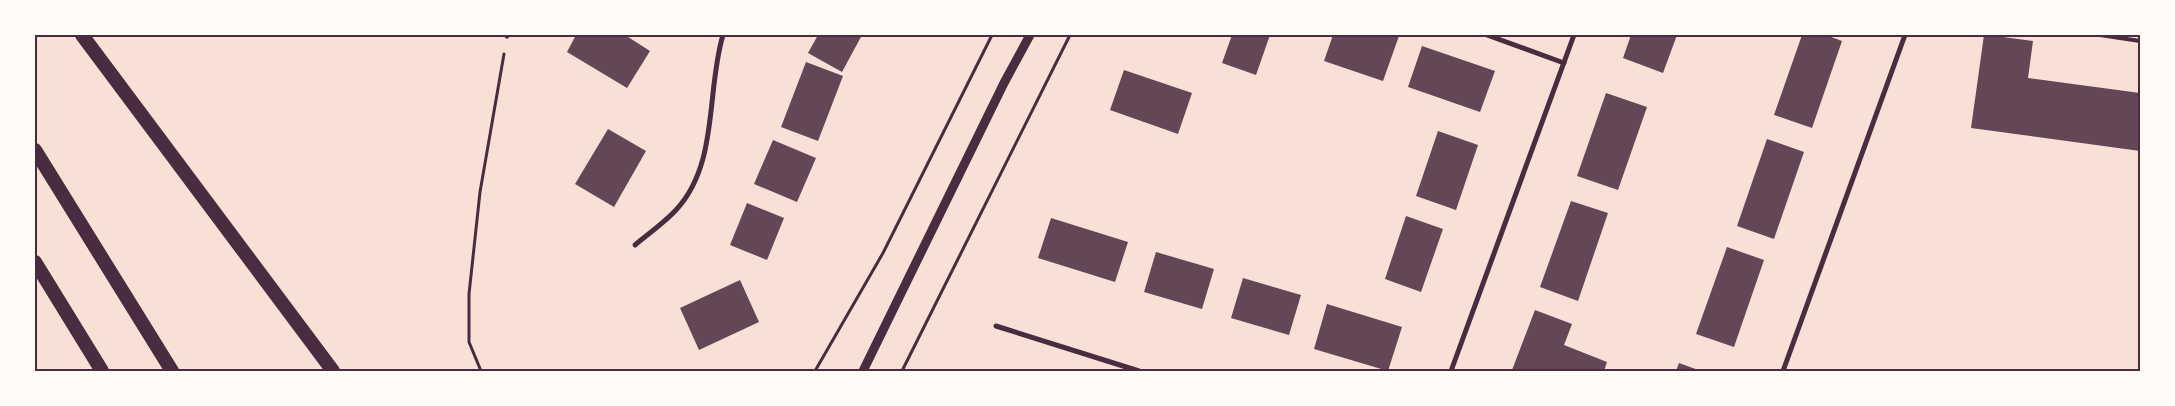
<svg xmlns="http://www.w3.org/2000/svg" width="2175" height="406" font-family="'Space Grotesk',sans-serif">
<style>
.building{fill:#644757}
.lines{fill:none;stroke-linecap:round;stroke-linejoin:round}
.path{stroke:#4a2c40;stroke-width:3}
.service{stroke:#4a2c40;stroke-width:4}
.minor{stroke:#4a2c40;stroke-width:5}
.tertiary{stroke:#4a2c40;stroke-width:9}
.trunk{stroke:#4a2c40;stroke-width:14}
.neatline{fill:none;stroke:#4a2c40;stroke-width:2}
</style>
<rect width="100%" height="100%" fill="#f7e1d7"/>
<g class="building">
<polygon points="576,35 625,35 650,51 627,88 567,52"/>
<polygon points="818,35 862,35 842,72 808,53"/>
<polygon points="1232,35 1270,35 1256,75 1222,63"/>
<polygon points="1333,35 1399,36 1383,81 1324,61"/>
<polygon points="1631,35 1677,35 1663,73 1623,58"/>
<polygon points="1802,35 1826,35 1842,41 1812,128 1774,115"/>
<polygon points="1984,35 2003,35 2003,37 2033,41 2028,78 2140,93 2140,151 1971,128"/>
<polygon points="1422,46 1495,71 1480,112 1408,87"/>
<polygon points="806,62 843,76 818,141 781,127"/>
<polygon points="1124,70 1192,93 1178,134 1110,110"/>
<polygon points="1606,93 1647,107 1618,190 1577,176"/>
<polygon points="608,129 646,151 614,207 575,184"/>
<polygon points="1438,131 1478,145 1456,210 1416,196"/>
<polygon points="1767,139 1804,152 1774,239 1737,226"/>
<polygon points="773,140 816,158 797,202 754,184"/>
<polygon points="1571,201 1608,213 1578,301 1540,287"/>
<polygon points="747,203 784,218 767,260 730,245"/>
<polygon points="1406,216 1443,229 1421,292 1385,279"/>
<polygon points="1051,218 1128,242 1115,282 1038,258"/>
<polygon points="1727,247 1764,260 1734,347 1696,334"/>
<polygon points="1156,252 1214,269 1202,309 1144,292"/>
<polygon points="1243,278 1301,295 1289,335 1231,318"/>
<polygon points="740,280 759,322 699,350 680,308"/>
<polygon points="1327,304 1402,327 1388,371 1314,349"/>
<polygon points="1535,310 1572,324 1564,345 1607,362 1604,371 1512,370"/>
<polygon points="1679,363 1701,371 1676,371"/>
</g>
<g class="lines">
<g class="path">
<polyline points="481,371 469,342 469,294 480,192 504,54"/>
<polyline points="815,371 883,253 992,35"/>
<polyline points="902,371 1070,35"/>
</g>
<polyline class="service" points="2100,35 2140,41"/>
<g class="minor">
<polyline points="1487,35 1564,63"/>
<polyline points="507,36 508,35"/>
<path d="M635 245C648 234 664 223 676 210 719 164 706 91 723 35"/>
<polyline points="996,326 1139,371"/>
<polyline points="1451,371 1574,35"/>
<polyline points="1783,371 1905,35"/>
</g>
<polyline class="tertiary" points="863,371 1004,83 1030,35"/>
<g class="trunk">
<polyline points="82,35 333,371"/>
<polyline points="35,150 172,371"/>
<polyline points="35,262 102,371"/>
</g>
</g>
<rect width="2175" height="406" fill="none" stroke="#fffaf5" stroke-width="72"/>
<rect x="36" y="36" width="2103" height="334" class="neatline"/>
</svg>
